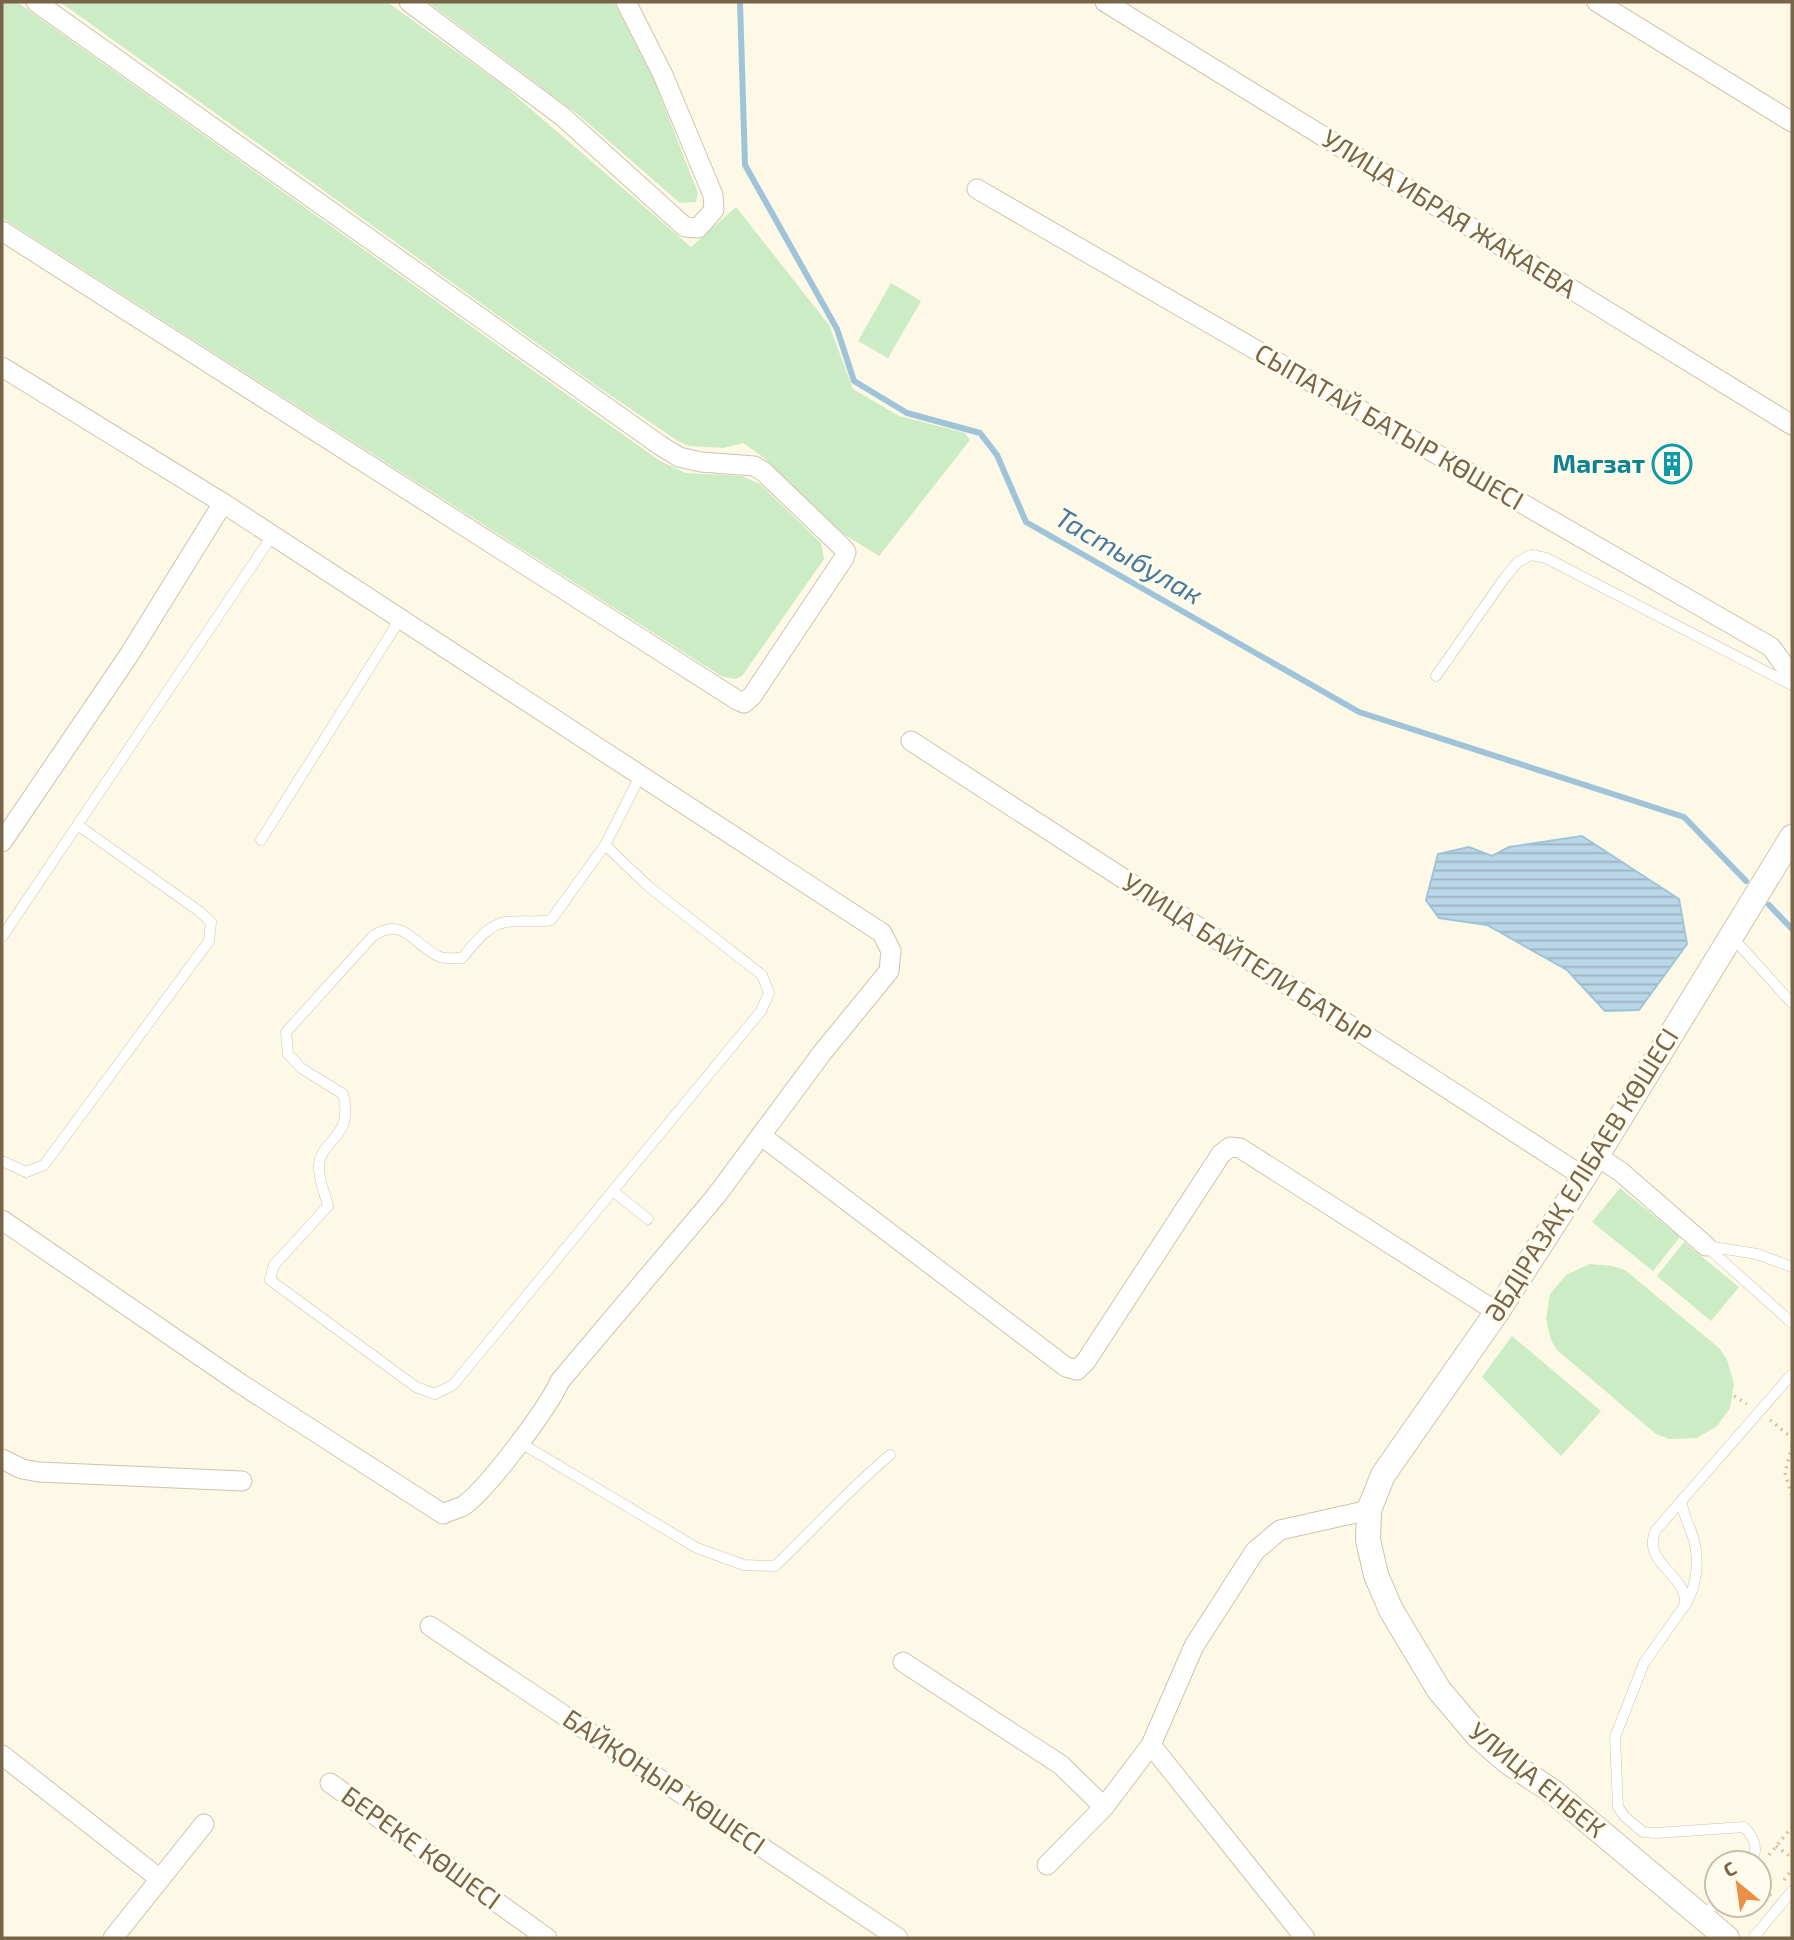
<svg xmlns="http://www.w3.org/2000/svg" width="1794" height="1940" font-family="'Exo 2',sans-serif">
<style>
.green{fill:#cbecc4}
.water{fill:url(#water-rules);stroke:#9fc4da;stroke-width:2}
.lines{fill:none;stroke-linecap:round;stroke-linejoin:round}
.stream{stroke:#9fc4da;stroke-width:6}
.service-casing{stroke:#d0c3ab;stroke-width:11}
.minor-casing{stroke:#d0c3ab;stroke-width:21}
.tertiary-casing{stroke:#d0c3ab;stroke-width:26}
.path{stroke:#d9c39f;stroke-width:3.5;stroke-dasharray:2 5;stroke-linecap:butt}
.service{stroke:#fff;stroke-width:10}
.minor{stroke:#fff;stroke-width:19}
.tertiary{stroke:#fff;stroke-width:24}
.labels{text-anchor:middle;stroke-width:6;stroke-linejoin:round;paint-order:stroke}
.street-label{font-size:26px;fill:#786449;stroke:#fffcee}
.culture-label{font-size:26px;font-weight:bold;fill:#0d838f;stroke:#fffcee;text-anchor:end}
.water-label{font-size:28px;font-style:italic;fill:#477a9b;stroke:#fffcee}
</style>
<defs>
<pattern id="water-rules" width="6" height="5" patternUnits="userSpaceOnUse" patternTransform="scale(1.75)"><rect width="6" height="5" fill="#bad7e8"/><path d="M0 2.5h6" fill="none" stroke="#9cb2be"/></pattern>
</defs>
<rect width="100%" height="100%" fill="#fdf9e6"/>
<g class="green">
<polygon points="2,2 17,2 660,461 686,473 742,476 760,484 821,543 824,559 742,676 735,679 721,676 2,218"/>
<polygon points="60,2 387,2 504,86 691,247 736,207 829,325 853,389 899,416 965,433 970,440 879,556 837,530 763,457 743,443 724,448 689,446 678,441 591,382"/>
<polygon points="428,2 614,2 654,80 698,193 696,202 680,203 580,116"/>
<polygon points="891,283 921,301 888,358 858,341"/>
<polygon points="1620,1188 1680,1237 1653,1271 1592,1222"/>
<polygon points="1684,1242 1739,1287 1711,1321 1657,1276"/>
<polygon points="1590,1264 1613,1266 1625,1270 1720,1349 1727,1360 1734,1384 1730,1408 1717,1426 1697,1438 1669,1439 1656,1434 1557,1350 1551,1340 1546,1319 1550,1294 1566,1275"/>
<polygon points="1512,1336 1601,1411 1561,1456 1482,1377"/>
</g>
<polygon class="water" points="1582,836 1679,899 1687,944 1639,1010 1605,1011 1567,970 1487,925 1439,918 1426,900 1438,854 1469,847 1492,856 1509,847"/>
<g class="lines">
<g class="stream">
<polyline points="740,2 745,165 837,329 854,381 907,413 980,433 997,455 1026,522 1359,712 1684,817 1746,881"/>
<polyline points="1769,905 1792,929"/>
</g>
<defs>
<g id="service">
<polyline points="1436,676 1506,576 1518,562 1531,555 1546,558 1792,685"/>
<polyline points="261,840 400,619"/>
<path d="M605 845 648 886 762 975 769 993 761 1011 453 1385 435 1394 416 1387 270 1280 274 1265 328 1206C325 1194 319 1180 319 1168 318 1139 355 1140 343 1094L301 1068 288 1054 286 1032 373 936C404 915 414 946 440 957 446 959 456 958 462 958 474 944 487 925 506 922 521 920 536 923 551 920L605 845 640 776"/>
<polyline points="2,937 272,536"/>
<polyline points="1732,937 1792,1003"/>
<polyline points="2,1161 26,1172 44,1165 209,941 211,922 199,911 79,826"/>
<polyline points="614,1192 648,1219"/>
<polyline points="1706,1246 1792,1323"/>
<polyline points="1707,1246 1757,1254 1792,1267"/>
<path d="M519 1442 697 1548 744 1565 775 1566C814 1529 849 1489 890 1455"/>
<path d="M1682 1501C1682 1513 1688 1522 1692 1534 1700 1557 1698 1584 1685 1605"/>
<path d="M1751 1863C1759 1849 1755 1838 1744 1827L1656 1833 1643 1832 1625 1817 1618 1807 1615 1737 1644 1663 1685 1605C1688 1574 1640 1563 1656 1530L1792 1374"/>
<polyline points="1703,1917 1717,1901"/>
<polyline points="1753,1938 1792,1891"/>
</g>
<g id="minor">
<polyline points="409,2 562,116 685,227 698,228 714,210 713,195 663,75 626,2"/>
<polyline points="1105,2 1792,425"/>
<polyline points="1597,2 1792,122"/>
<polyline points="977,189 1771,647 1792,676"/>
<polyline points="2,231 737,700 744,703 752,696 844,558 846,552 841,546 764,472 754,466 701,462 679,457 661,446 36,2"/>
<path d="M2 367 223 503 882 933 891 951 889 971 822 1053 716 1196 560 1381C548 1408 487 1490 463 1506 457 1509 449 1511 443 1514L241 1384 2 1220"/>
<polyline points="911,741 1584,1177"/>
<polyline points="2,842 129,655 223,503"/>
<polyline points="763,1137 1066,1367 1077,1370 1086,1361 1221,1154 1230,1147 1240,1148 1497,1312"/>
<polyline points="1597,1156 1621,1172 1706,1246"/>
<polyline points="2,1459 22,1469 39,1472 242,1481"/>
<polyline points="430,1626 898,1938"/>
<polyline points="903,1662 1061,1765 1104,1807"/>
<polyline points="1151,1745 1305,1938"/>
<polyline points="2,1755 160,1879"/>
<polyline points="330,1783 547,1938"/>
<polyline points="1047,1865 1104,1807 1151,1745 1194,1646 1255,1551 1280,1530 1369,1510"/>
<polyline points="113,1938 204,1824"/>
</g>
<polyline id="tertiary" points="1727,1938 1552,1791 1508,1762 1478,1736 1439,1690 1391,1610 1376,1575 1368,1540 1369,1510 1383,1475 1497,1312 1584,1177 1792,837"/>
</defs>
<use href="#service" class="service-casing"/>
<use href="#minor" class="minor-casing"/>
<use href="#tertiary" class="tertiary-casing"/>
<g class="path">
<polyline points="1734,1396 1747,1404"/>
<polyline points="1770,1420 1792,1438"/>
<polyline points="1792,1446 1785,1473 1792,1496"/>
<polyline points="1776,1846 1792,1858"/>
<polyline points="1769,1855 1792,1827"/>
<polyline points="1784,1880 1792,1869"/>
<polyline points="1759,1886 1771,1896"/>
</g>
<use href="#service" class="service"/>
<use href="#minor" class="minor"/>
<use href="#tertiary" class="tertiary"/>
</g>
<defs>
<symbol id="building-ring" viewBox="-11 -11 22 22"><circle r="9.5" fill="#fffcee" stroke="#0f9aa8" stroke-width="1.5"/><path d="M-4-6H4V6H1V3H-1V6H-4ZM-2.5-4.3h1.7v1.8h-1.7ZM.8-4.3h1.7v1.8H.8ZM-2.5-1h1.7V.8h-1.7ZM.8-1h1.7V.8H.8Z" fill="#0f9aa8"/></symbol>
</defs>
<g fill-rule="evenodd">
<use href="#building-ring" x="1650" y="442" width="44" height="44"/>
</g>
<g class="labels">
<g class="street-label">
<text transform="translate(1449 214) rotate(32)" y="9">УЛИЦА ИБРАЯ ЖАКАЕВА</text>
<text transform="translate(1389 427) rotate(30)" y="9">СЫПАТАЙ БАТЫР КӨШЕСІ</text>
<text transform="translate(1247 959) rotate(33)" y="9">УЛИЦА БАЙТЕЛИ БАТЫР</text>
<text transform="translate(1582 1175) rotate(-58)" y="9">ӘБДІРАЗАҚ ЕЛІБАЕВ КӨШЕСІ</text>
<text transform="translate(1537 1780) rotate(39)" y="9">УЛИЦА ЕНБЕК</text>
<text transform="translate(664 1782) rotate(34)" y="9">БАЙҚОҢЫР КӨШЕСІ</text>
<text transform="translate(421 1848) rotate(36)" y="9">БЕРЕКЕ КӨШЕСІ</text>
</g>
<g class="culture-label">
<text x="1645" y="473">Магзат</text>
</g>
<g class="water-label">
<text transform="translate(1129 556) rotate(30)" y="10">Тастыбулак</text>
</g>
</g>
<rect width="1794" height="1940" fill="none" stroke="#786449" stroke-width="7"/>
<g transform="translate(1738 1884) rotate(331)"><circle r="33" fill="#fffcee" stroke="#c9bfac" stroke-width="2"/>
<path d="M0-5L12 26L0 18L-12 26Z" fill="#ec9047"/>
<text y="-10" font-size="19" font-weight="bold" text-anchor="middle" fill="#786449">С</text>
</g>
</svg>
